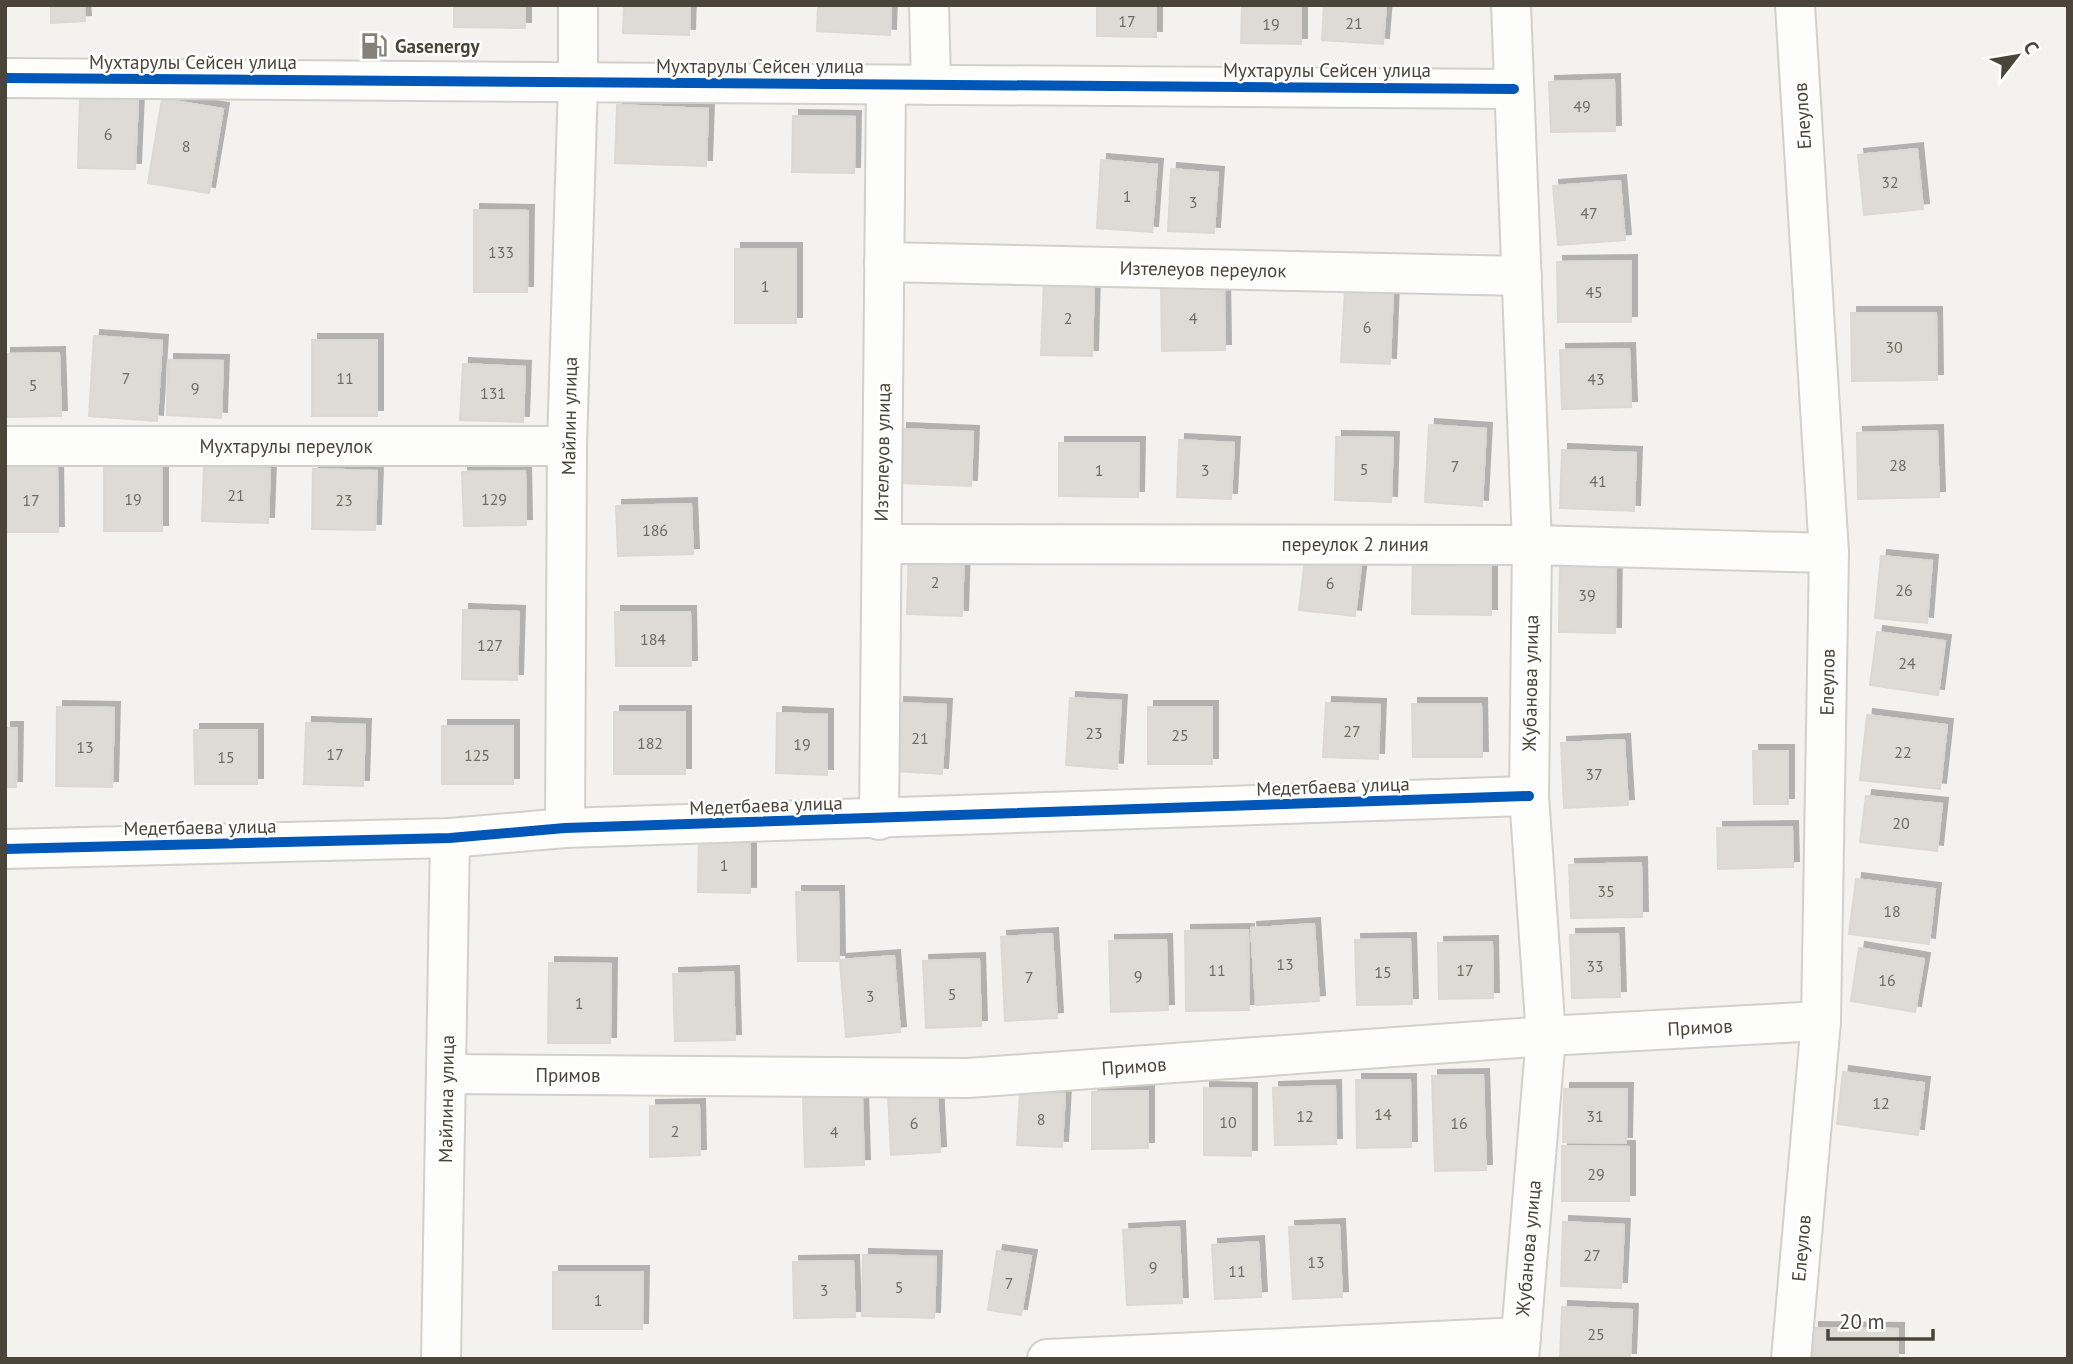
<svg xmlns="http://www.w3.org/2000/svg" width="2073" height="1364" font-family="'PT Sans',sans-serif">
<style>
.building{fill:#dedbd6;stroke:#dcd9d4;stroke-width:2;filter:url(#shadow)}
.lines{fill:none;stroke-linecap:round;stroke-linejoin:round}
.minor-casing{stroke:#d2d0cb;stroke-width:42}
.minor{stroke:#fdfdfc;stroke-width:38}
.cycleway-casing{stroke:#fff;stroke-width:15}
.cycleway{stroke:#0057b8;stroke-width:10}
.labels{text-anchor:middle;stroke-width:5;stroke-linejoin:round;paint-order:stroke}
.number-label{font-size:16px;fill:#706a61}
.poi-label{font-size:19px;font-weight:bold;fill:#4b4439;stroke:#fff;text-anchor:start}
.street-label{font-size:19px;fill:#4b4439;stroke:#fff}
</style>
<defs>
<filter id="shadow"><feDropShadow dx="6" dy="-6" stdDeviation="0" flood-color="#0004"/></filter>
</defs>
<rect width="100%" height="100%" fill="#f4f2ee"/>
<g class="building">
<polygon points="51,5 84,5 85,21 51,23"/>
<polygon points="454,5 525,5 525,28 454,27"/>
<polygon points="624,5 690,5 689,35 623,33"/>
<polygon points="818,5 891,5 890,35 817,31"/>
<polygon points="1097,5 1156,5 1156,37 1097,36"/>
<polygon points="1242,5 1301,5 1301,44 1241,43"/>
<polygon points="1324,5 1386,5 1383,44 1322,40"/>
<polygon points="1614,80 1615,131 1551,132 1549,82"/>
<polygon points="80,98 138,100 135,169 78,168"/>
<polygon points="162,99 223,109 209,193 148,183"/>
<polygon points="617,105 708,109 706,166 615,163"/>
<polygon points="793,116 855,117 854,173 792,172"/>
<polygon points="1917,149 1923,209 1864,215 1858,155"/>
<polygon points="1101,160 1157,165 1152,232 1097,228"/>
<polygon points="1171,169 1218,173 1214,233 1168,231"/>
<polygon points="1620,181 1625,240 1558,245 1553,186"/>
<polygon points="474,210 528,211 527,292 474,292"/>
<rect x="735" y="249" width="61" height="74"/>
<polygon points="1631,261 1631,322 1558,322 1557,262"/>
<polygon points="1044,279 1094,281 1092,356 1041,355"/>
<polygon points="1224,285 1225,350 1162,351 1161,286"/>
<polygon points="1345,289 1393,291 1390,364 1341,362"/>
<polygon points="1851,313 1936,313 1937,380 1852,381"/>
<polygon points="94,336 162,341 157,421 89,416"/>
<rect x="312" y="340" width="65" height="76"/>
<polygon points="1629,349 1631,407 1562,409 1560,350"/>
<polygon points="59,353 61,416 5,417 5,354"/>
<polygon points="168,360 223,361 221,418 167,415"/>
<polygon points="463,364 525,367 523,422 460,420"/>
<polygon points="1429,425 1486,429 1482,506 1425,502"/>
<polygon points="901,429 973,432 971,486 899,483"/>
<polygon points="1937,431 1939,497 1858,499 1857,433"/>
<polygon points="1336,437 1393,438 1391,502 1335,500"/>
<polygon points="1179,440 1234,443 1231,499 1177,497"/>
<polygon points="1059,443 1139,443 1138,497 1059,496"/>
<polygon points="1562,450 1636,453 1634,511 1560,508"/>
<polygon points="204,466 270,469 268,523 202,521"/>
<polygon points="57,467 58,532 5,532 5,468"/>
<rect x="104" y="467" width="58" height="64"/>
<polygon points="313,469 377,471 375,530 312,529"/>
<polygon points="525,471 526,525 464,526 462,472"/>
<polygon points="691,504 693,554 618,556 616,506"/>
<polygon points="909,549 964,551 962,616 907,614"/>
<polygon points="1306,550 1362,557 1355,616 1299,610"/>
<polygon points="1560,556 1616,558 1615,633 1559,632"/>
<polygon points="1881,556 1932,561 1927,623 1875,618"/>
<polygon points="1413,557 1491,558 1491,615 1412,614"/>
<polygon points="463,610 519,612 517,680 462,679"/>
<polygon points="615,612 690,612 691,666 616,666"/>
<polygon points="1877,632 1945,641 1938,695 1870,685"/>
<polygon points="1070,698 1121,701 1117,769 1066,765"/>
<polygon points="898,703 946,705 942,774 895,771"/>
<polygon points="1326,703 1380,705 1378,759 1323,757"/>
<polygon points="1412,704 1481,704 1482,757 1413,757"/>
<polygon points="57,707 114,708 112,787 56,786"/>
<rect x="1148" y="707" width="64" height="57"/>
<rect x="614" y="712" width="71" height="62"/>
<polygon points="777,713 827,715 827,775 776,773"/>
<polygon points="1867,715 1947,725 1940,789 1860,780"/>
<polygon points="306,723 365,725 363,786 304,784"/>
<rect x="442" y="726" width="71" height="58"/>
<polygon points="5,728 17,728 16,787 5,787"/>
<polygon points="194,730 257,730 257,784 195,784"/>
<polygon points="1624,740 1628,805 1564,808 1561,743"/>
<polygon points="1753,751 1788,751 1788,804 1754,804"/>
<polygon points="1866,796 1942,804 1937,851 1860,842"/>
<polygon points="1792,827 1793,867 1718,869 1717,828"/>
<polygon points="699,837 750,837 750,893 698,892"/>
<polygon points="1641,863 1642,917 1571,918 1569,865"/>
<polygon points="1856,879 1935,889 1929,944 1849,934"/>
<polygon points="796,892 838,892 839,961 798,961"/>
<polygon points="1314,924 1319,1001 1256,1005 1251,928"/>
<polygon points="1248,930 1249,1010 1186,1011 1185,931"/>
<polygon points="1052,934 1057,1018 1005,1021 1001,937"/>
<polygon points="1618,934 1620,997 1572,998 1570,935"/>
<polygon points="1410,939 1412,1004 1357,1005 1355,940"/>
<polygon points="1166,940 1168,1010 1111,1012 1109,941"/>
<polygon points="1492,942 1493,998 1439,999 1438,943"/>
<polygon points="1859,948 1924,959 1915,1012 1851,1001"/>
<polygon points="894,956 900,1032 846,1037 840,960"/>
<polygon points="979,959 981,1026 926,1028 923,961"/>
<polygon points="549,963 611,964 610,1043 548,1043"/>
<polygon points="733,972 735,1040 675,1041 673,974"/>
<polygon points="1843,1072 1924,1083 1918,1135 1837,1124"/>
<polygon points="1483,1075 1486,1170 1435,1171 1432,1076"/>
<polygon points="1356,1080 1410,1080 1411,1147 1357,1148"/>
<polygon points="1335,1086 1336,1144 1275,1145 1273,1088"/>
<polygon points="1204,1088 1251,1089 1251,1156 1204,1155"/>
<polygon points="1564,1089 1627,1089 1626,1143 1563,1142"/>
<polygon points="937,1091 940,1152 891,1155 888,1094"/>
<polygon points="1148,1091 1148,1148 1092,1149 1092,1092"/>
<polygon points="1020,1092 1065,1094 1062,1147 1017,1145"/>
<polygon points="862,1096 864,1165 805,1167 803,1098"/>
<polygon points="699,1105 700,1155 650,1157 650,1106"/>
<polygon points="1562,1146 1629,1147 1629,1201 1562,1201"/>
<polygon points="1563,1222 1624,1225 1621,1288 1561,1286"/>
<polygon points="1339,1225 1342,1297 1293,1299 1289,1227"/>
<polygon points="1179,1227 1182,1303 1127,1305 1123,1230"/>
<polygon points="1258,1242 1261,1297 1215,1299 1212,1245"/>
<polygon points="997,1251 1031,1256 1021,1315 988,1310"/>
<polygon points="863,1255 936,1257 934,1318 862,1316"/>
<polygon points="853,1261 855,1317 794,1318 793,1262"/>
<polygon points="553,1272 643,1272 642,1329 553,1329"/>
<polygon points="1562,1307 1632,1310 1630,1359 1560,1359"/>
<polygon points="1813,1328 1898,1329 1898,1359 1812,1359"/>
</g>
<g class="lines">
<defs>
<g id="minor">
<polyline points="929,5 931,85"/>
<polyline points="1511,5 1532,545 1529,796 1546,1036 1519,1359"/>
<polyline points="5,78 1514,89"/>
<polyline points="884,262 1522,276"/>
<polyline points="5,446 567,446"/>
<polyline points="882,544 1532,545 1829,553"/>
<polyline points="879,820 886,85"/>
<polyline points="565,828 567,446 578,82 578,5"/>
<polyline points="5,849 450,838 565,828 1529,796"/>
<polyline points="446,1074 968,1078 1546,1036 1821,1021"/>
<polyline points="441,1359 450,838"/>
<polyline points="1047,1359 1521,1337"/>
<polyline points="1791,1359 1821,1021 1829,553 1795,5"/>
</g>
</defs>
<use href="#minor" class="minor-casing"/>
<use href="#minor" class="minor"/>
<defs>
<g id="cycleway">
<polyline points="5,78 1514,89"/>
<polyline points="5,849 450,838 565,828 1529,796"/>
</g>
</defs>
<use href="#cycleway" class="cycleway-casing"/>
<use href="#cycleway" class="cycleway"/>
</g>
<defs>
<symbol id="fuel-bare" viewBox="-9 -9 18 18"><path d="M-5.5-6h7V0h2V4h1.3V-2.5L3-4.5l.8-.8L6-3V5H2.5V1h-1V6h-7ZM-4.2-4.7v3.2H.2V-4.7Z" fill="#868178" stroke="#fff" stroke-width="2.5" paint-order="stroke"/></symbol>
</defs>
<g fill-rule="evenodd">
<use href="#fuel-bare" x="355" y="27" width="38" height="38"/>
</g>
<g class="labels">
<g class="number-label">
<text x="1127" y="27">17</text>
<text x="1354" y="29">21</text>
<text x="1271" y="30">19</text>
<text x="1582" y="112">49</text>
<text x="108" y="140">6</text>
<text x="186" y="152">8</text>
<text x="1890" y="188">32</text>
<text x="1127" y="202">1</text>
<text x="1193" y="208">3</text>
<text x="1589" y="219">47</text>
<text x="501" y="258">133</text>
<text x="765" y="292">1</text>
<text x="1594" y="298">45</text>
<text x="1068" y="324">2</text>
<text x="1193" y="324">4</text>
<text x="1367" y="333">6</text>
<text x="1894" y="353">30</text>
<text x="126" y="384">7</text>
<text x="345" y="384">11</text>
<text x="1596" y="385">43</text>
<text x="33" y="391">5</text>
<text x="195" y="394">9</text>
<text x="493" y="399">131</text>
<text x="1898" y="471">28</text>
<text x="1455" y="472">7</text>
<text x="1364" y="475">5</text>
<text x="1099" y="476">1</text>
<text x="1205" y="476">3</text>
<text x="1598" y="487">41</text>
<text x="236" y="501">21</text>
<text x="133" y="505">19</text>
<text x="494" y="505">129</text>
<text x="31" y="506">17</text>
<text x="344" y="506">23</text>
<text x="655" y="536">186</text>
<text x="935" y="588">2</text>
<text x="1330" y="589">6</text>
<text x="1904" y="596">26</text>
<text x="1587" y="601">39</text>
<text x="653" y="645">184</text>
<text x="490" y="651">127</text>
<text x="1907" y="669">24</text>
<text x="1352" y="737">27</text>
<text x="1094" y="739">23</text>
<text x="1180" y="741">25</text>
<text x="920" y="744">21</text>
<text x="650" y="749">182</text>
<text x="802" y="750">19</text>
<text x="85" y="753">13</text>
<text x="1903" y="758">22</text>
<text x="335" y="760">17</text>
<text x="477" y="761">125</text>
<text x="226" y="763">15</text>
<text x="1594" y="780">37</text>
<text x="1901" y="829">20</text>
<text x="724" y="871">1</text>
<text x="1606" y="897">35</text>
<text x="1892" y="917">18</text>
<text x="1285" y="970">13</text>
<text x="1595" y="972">33</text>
<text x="1217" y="976">11</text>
<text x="1465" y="976">17</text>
<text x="1383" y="978">15</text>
<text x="1138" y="982">9</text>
<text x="1029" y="983">7</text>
<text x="1887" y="986">16</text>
<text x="952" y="1000">5</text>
<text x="870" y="1002">3</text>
<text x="579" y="1009">1</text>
<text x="1881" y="1109">12</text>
<text x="1383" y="1120">14</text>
<text x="1305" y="1122">12</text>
<text x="1595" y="1122">31</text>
<text x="1041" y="1125">8</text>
<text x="1228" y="1128">10</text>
<text x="914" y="1129">6</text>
<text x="1459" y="1129">16</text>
<text x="675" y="1137">2</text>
<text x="834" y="1138">4</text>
<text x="1596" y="1180">29</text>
<text x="1592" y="1261">27</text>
<text x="1316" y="1268">13</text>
<text x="1153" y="1273">9</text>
<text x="1237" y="1277">11</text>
<text x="1009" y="1289">7</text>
<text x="899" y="1293">5</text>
<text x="824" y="1296">3</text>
<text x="598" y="1306">1</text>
<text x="1596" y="1340">25</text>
</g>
<g class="poi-label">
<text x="395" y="53">Gasenergy</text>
</g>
<g class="street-label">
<text x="193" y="69">Мухтарулы Сейсен улица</text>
<text x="760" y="73">Мухтарулы Сейсен улица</text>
<text x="1327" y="77">Мухтарулы Сейсен улица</text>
<text transform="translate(1802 116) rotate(-94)" y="7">Елеулов</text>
<text transform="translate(1203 269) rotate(1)" y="7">Изтелеуов переулок</text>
<text transform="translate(569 416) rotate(-89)" y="7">Майлин улица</text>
<text x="286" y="453">Мухтарулы переулок</text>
<text transform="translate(882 452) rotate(-89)" y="7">Изтелеуов улица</text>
<text x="1355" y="551">переулок 2 линия</text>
<text transform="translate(1827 682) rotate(-89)" y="7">Елеулов</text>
<text transform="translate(1530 683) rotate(-89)" y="7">Жубанова улица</text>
<text transform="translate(1333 786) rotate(-2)" y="7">Медетбаева улица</text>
<text transform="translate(766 805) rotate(-2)" y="7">Медетбаева улица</text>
<text transform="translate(200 827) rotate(-1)" y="7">Медетбаева улица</text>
<text transform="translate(1700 1027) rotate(-3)" y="7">Примов</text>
<text transform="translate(1134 1066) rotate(-4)" y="7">Примов</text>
<text x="568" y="1082">Примов</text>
<text transform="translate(446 1099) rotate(-89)" y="7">Майлина улица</text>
<text transform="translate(1528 1248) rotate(-85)" y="7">Жубанова улица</text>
<text transform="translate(1801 1248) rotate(-85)" y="7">Елеулов</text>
</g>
</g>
<rect width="2073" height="1364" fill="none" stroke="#4b4439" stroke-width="14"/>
<g transform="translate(2017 56) rotate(59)" stroke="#ffffff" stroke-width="5" paint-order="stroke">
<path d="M0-5L12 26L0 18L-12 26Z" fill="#4b4439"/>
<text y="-10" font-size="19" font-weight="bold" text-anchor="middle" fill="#4b4439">С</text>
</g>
<path d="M1828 1329v10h105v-10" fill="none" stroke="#4b4439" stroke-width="3.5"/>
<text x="1839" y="1329" font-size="21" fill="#4b4439" stroke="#ffffff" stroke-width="5" paint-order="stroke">20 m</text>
</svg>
